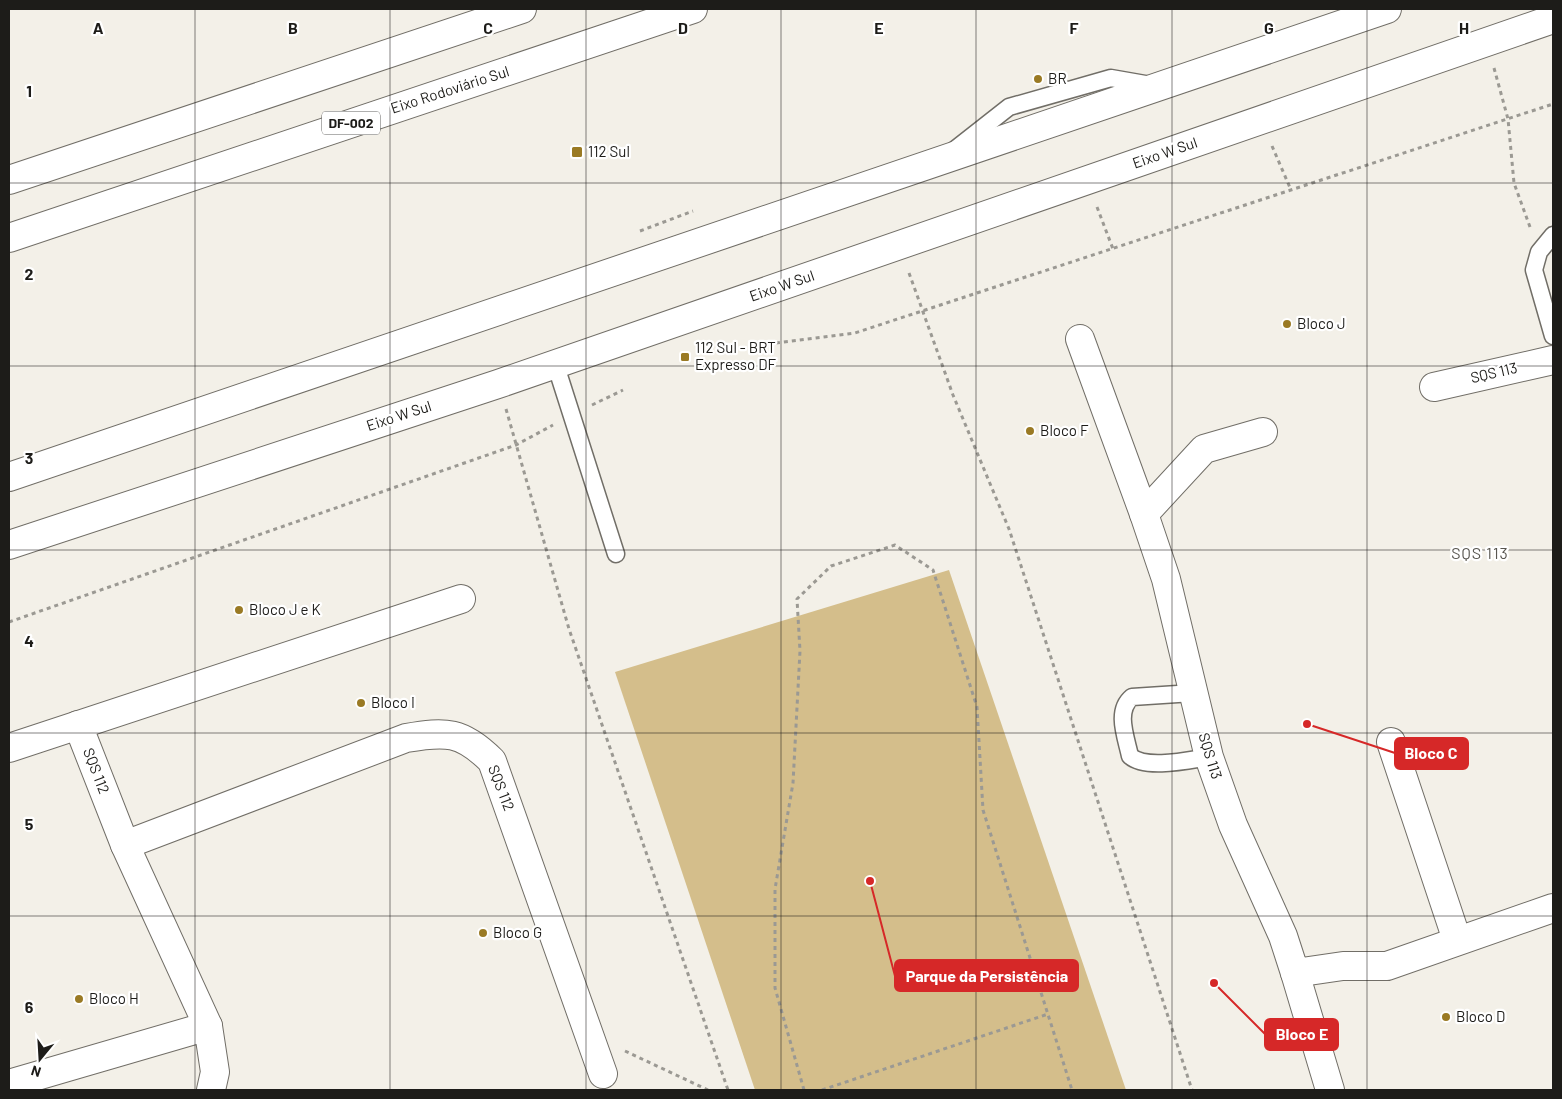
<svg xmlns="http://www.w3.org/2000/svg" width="1562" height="1099" font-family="Barlow,sans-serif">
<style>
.green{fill:#d4be8b}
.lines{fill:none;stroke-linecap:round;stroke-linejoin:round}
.lane-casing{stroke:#716e67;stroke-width:19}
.street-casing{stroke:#716e67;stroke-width:30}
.primary-casing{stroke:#716e67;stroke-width:30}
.highway-casing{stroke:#716e67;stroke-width:30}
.path{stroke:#9b9993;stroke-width:3;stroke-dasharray:4 4;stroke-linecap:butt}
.lane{stroke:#fff;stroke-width:16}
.street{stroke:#fff;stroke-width:28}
.primary{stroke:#fff;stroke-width:28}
.highway{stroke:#fff;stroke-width:28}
.grid{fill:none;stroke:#1d1c19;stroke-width:1;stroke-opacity:0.55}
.poi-dot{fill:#9a7a24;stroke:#fff;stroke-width:2}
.labels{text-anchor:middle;stroke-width:4.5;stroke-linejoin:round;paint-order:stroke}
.shield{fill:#fff;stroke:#61605e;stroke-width:1}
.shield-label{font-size:14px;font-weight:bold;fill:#1d1c19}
.poi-label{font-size:15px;fill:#1d1c19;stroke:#fff;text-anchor:start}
.street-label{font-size:15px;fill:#1d1c19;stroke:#fff}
.neighbourhood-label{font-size:16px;letter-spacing:1px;fill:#58554f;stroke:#fff}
.grid-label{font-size:16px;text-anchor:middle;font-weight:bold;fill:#1d1c19;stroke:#fff;stroke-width:4.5;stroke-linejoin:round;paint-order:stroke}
.leader{fill:none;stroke:#d62828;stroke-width:2}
.callout-dot{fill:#d62828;stroke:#fff;stroke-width:2}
.callout{fill:#d62828;stroke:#d62828;stroke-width:2}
.callout-label{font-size:16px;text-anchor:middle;font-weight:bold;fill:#fff}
</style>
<rect width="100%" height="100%" fill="#f3f0e8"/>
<polygon class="green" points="949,570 1126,1090 755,1090 615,672"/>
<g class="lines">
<defs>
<g id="lane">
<polyline points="953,151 1009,107 1111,78 1151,85"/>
<polyline points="1553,235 1539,252 1534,270 1553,336"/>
<polyline points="555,363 616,554"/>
<path d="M1193 693 1132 697C1115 711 1126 737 1130 756 1146 770 1189 760 1209 757"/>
</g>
<g id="street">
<polyline points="1080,339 1144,514"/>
<polyline points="1434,387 1553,360"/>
<polyline points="1263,432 1204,449 1144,514 1166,579 1209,757 1233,825 1283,936 1295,973 1343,966 1387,966 1553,908"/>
<polyline points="78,725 125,845"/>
<polyline points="1391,742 1457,940"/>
<polyline points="9,748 461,599"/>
<polyline points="1295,973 1330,1090"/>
<polyline points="9,1084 208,1026"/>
<path d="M211 1090 215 1072 208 1026 125 845 406 738C446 731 462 731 492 761L603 1074"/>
</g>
<g id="primary">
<polyline points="9,477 1387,9"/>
<polyline points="9,545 498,384 1553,19"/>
</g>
<g id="highway">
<polyline points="9,180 522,9"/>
<polyline points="9,238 693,9"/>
</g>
</defs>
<use href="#lane" class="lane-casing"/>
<use href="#street" class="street-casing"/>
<use href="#primary" class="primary-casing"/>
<use href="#highway" class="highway-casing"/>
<g class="path">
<polyline points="1494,68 1508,119 1514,183 1530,227"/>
<polyline points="1272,146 1291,190"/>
<polyline points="1097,207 1113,249"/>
<polyline points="640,231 693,211"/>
<polyline points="909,273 953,395 1009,529 1192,1090"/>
<polyline points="768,344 855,333 1553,104"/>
<polyline points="592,405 623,390"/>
<polyline points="506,409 569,629 728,1090"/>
<polyline points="9,622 516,445 553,425"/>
<polyline points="625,1051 708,1090"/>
<polyline points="804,1090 775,988 775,889 793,783 800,651 797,599 831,566 895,545 933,570 977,707 983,810 1072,1090"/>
<polyline points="822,1090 1048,1014"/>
</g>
<use href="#lane" class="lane"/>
<use href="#street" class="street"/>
<use href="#primary" class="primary"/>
<use href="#highway" class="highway"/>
</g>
<path class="grid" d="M195 9V1090M390 9V1090M586 9V1090M781 9V1090M976 9V1090M1172 9V1090M1367 9V1090M9 183H1553M9 366H1553M9 550H1553M9 733H1553M9 916H1553"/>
<g class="poi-dot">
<circle cx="1038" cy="79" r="5"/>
<rect x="571" y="146" width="12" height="12" rx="2.5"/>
<circle cx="1287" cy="324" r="5"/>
<rect x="680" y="352" width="10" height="10" rx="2.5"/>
<circle cx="1030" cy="431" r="5"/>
<circle cx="239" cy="610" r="5"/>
<circle cx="361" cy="703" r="5"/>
<circle cx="483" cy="933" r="5"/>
<circle cx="79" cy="999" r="5"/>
<circle cx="1446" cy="1017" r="5"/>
</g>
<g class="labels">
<rect class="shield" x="322" y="111.5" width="58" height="23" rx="4"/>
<g class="shield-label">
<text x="351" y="128">DF-002</text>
</g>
<g class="poi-label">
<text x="1048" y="84">BR</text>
<text x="588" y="157">112 Sul</text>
<text x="1297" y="329">Bloco J</text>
<text x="695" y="353">112 Sul - BRT<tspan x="695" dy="17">Expresso DF</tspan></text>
<text x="1040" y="436">Bloco F</text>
<text x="249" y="615">Bloco J e K</text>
<text x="371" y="708">Bloco I</text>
<text x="493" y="938">Bloco G</text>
<text x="89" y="1004">Bloco H</text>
<text x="1456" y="1022">Bloco D</text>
</g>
<g class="street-label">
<text transform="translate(450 90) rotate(-18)" y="5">Eixo Rodoviário Sul</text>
<text transform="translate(1165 153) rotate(-19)" y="5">Eixo W Sul</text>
<text transform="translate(782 286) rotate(-19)" y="5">Eixo W Sul</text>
<text transform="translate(1494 373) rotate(-13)" y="5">SQS 113</text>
<text transform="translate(399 416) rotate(-18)" y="5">Eixo W Sul</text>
<text transform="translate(1210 756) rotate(73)" y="5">SQS 113</text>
<text transform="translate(96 771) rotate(69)" y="5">SQS 112</text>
<text transform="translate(501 788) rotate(69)" y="5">SQS 112</text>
</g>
<g class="neighbourhood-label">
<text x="1480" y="559">SQS 113</text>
</g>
</g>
<g class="grid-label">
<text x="98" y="34">A</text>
<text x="293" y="34">B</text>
<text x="488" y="34">C</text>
<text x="683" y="34">D</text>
<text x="879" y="34">E</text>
<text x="1074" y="34">F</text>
<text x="1269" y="34">G</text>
<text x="1464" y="34">H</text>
<text x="29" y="97">1</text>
<text x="29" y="280">2</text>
<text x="29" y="464">3</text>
<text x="29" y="647">4</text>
<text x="29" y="830">5</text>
<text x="29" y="1013">6</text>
</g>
<path class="leader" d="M1307 724L1395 753M870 881L895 976M1214 983L1265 1034"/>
<g class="callout-dot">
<circle cx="1307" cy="724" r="5"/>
<circle cx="870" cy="881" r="5"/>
<circle cx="1214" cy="983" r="5"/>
</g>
<g class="callout">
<rect x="1395" y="738" width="73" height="31" rx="5"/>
<rect x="895" y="960" width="183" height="31" rx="5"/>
<rect x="1265" y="1019" width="73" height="31" rx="5"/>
</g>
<g class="callout-label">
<text x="1431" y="759">Bloco C</text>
<text x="987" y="982">Parque da Persistência</text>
<text x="1302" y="1040">Bloco E</text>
</g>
<rect width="1562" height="1099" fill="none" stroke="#1d1c19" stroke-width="20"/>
<g transform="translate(40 1059) rotate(198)" stroke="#ffffff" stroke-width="4" paint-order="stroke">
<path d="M0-4L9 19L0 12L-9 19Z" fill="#1d1c19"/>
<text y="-8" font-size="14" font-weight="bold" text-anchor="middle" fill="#1d1c19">N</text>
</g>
</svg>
